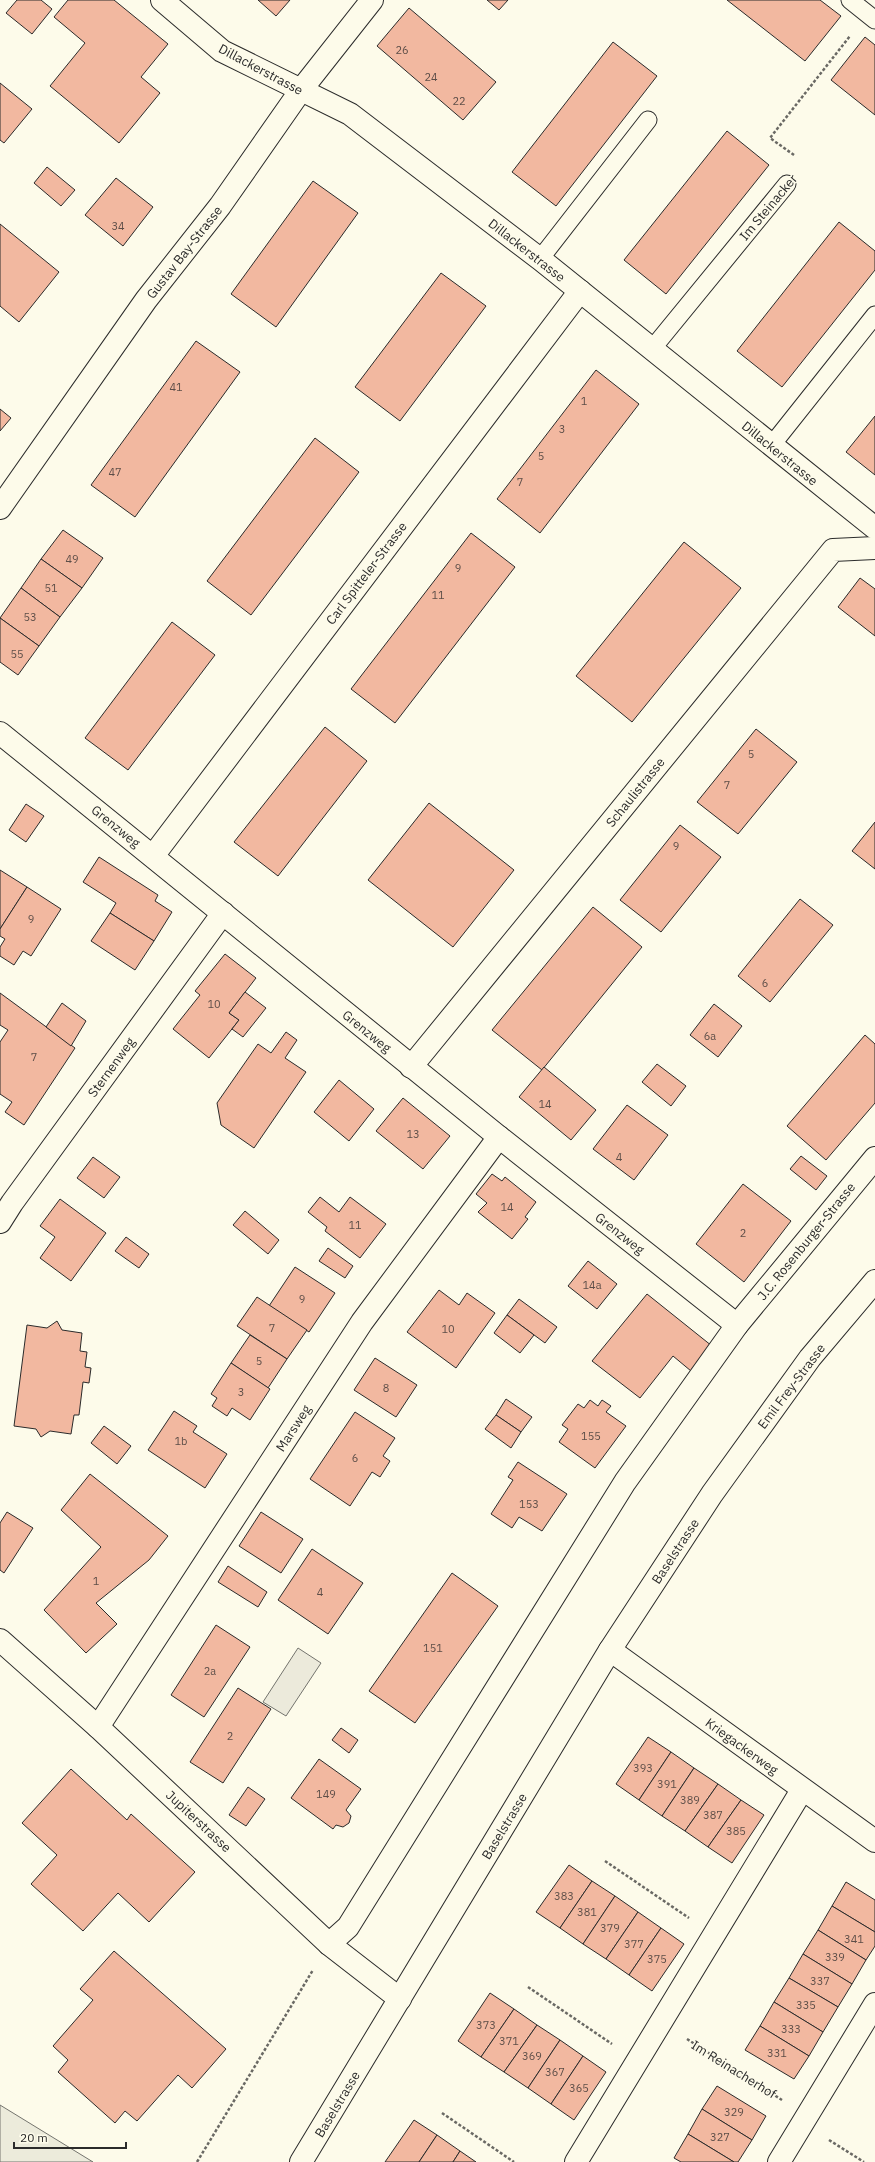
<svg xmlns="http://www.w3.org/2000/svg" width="875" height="2162" font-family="'IBM Plex Sans',sans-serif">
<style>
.green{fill:#ecebdb;stroke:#74746e}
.parking{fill:#eceadb;stroke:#74746e}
.building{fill:#f2b8a0;stroke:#2b2b2b}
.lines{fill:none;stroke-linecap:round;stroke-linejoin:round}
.service-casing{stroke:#2b2b2b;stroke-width:19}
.minor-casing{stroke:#2b2b2b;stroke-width:24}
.primary-casing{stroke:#2b2b2b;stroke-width:24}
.path{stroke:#6a6964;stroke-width:2.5;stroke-dasharray:3 2;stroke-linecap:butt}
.service{stroke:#fdfbea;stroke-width:17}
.minor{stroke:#fdfbea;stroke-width:22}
.primary{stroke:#fdfbea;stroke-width:22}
.labels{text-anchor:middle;stroke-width:3;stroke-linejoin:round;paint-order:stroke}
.number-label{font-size:11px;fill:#5d4e48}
.street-label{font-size:13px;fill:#2b2b2b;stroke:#fdfbea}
</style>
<rect width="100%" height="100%" fill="#fdfbea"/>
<polygon class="green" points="0,2105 93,2162 0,2162"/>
<polygon class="parking" points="298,1648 321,1663 286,1716 263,1702"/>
<g class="building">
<polygon points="17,0 41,0 52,9 32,34 6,13"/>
<polygon points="68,0 114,0 168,44 141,77 160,93 119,143 50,86 85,43 54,17"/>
<polygon points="258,0 290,0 276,16"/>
<polygon points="487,0 508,0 499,10"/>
<polygon points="727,0 820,0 841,16 805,61"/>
<polygon points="409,8 496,82 463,120 377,46"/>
<polygon points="865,37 875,45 875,115 831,80"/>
<polygon points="613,42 657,76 556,206 512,172"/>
<polygon points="0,83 32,109 4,143 0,140"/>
<polygon points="727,131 769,165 666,294 624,260"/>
<polygon points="47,167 75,190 61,206 34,183"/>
<polygon points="116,178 153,207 123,246 85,215"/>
<polygon points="313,181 358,213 276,327 231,294"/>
<polygon points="839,222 875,251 875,270 782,387 737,351"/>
<polygon points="0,224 59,272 19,322 0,306"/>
<polygon points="441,273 486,306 400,421 355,387"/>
<polygon points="196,341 240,372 135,517 91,485"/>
<polygon points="596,370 639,404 540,533 497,499"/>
<polygon points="0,409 11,418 0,431"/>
<polygon points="875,416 875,475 846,452"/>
<polygon points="315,438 359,472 251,615 207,581"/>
<polygon points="63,530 103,558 82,588 41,559"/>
<polygon points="471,533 515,567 395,723 351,689"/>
<polygon points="684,542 741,588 632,722 576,676"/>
<polygon points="41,559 82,588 60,617 21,588"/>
<polygon points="860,578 875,589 875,636 838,607"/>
<polygon points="21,588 60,617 39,646 0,618"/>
<polygon points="0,618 39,646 18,675 0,662"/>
<polygon points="172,622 215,655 128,770 85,738"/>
<polygon points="325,727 367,761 278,876 234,842"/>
<polygon points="756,729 797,762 738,834 697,802"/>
<polygon points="429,803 514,870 453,947 368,880"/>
<polygon points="26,804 44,816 26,842 9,830"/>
<polygon points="875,822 875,869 852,851"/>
<polygon points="680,825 721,857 661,932 620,900"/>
<polygon points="99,857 158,895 155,901 172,912 154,941 110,913 116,903 83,882"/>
<polygon points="0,870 27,887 0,929"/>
<polygon points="27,887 61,909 31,956 23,951 14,965 0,956 0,947 5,939 0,936 0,929"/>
<polygon points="800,899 833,925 770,1002 738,976"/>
<polygon points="593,907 642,947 542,1070 492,1030"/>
<polygon points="110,913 154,941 135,970 91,941"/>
<polygon points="225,954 256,978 229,1013 239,1020 209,1058 173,1029 200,995 195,991"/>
<polygon points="245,992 266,1008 243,1037 232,1029 239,1020 229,1013"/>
<polygon points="0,993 75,1048 24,1125 5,1112 12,1102 0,1094 0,1042 8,1030 0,1025"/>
<polygon points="62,1003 86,1021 71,1046 46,1027"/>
<polygon points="714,1004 742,1026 718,1057 690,1035"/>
<polygon points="286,1032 297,1040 285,1058 306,1072 254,1148 221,1125 217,1103 258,1044 271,1053"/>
<polygon points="865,1035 875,1044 875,1103 826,1160 787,1126"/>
<polygon points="657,1064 686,1086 671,1106 642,1082"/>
<polygon points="544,1067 596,1110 571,1140 519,1097"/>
<polygon points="339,1080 374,1109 349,1141 314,1112"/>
<polygon points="403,1098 450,1136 423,1169 376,1131"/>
<polygon points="627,1105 668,1135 634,1180 593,1149"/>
<polygon points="801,1156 827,1176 816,1190 790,1169"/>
<polygon points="93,1157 120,1177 104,1198 77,1178"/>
<polygon points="492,1174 502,1181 505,1177 536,1202 525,1217 528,1219 512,1239 478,1212 487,1203 476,1194"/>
<polygon points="743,1184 791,1221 744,1282 696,1244"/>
<polygon points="320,1197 339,1212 350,1197 386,1224 360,1258 325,1231 327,1227 308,1212"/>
<polygon points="60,1199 106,1233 71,1281 40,1258 55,1237 40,1226"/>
<polygon points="245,1211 279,1240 268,1254 233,1225"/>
<polygon points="126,1237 149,1254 139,1268 115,1251"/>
<polygon points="328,1248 353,1266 345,1278 319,1261"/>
<polygon points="588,1261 617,1284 597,1309 568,1286"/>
<polygon points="295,1267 335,1293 309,1332 269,1306"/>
<polygon points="439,1290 459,1305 467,1293 495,1313 456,1368 407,1332"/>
<polygon points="647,1294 712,1346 691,1371 673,1356 640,1398 592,1361"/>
<polygon points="257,1297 307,1330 287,1359 237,1326"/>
<polygon points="519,1299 557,1327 545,1343 507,1315"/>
<polygon points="507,1315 534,1335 520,1353 494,1333"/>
<polygon points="57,1321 62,1330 82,1333 80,1351 87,1352 85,1367 91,1368 89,1383 83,1382 79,1415 74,1415 71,1434 50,1431 41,1437 36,1429 14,1426 27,1325 47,1328"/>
<polygon points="250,1335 287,1359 268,1388 231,1363"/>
<polygon points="375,1358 417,1385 396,1417 354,1390"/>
<polygon points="231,1363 270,1389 250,1420 232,1408 227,1416 212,1406 217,1398 211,1394"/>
<polygon points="506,1399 532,1417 521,1432 496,1415"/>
<polygon points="590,1400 598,1406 602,1400 611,1406 606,1412 626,1426 595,1468 559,1442 568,1429 562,1425 578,1404 584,1408"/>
<polygon points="174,1411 197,1426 193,1432 227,1454 205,1488 148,1450"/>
<polygon points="355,1412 395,1438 383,1456 390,1461 380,1477 372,1472 350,1506 310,1479"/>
<polygon points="496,1415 521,1432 511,1448 485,1429"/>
<polygon points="104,1426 131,1446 117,1464 91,1443"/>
<polygon points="518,1462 567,1494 542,1531 519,1517 512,1528 491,1514 513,1480 508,1477"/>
<polygon points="90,1474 168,1536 149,1560 96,1603 117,1624 86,1653 44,1610 101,1547 61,1510"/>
<polygon points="7,1512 33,1528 4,1573 0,1570 0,1523"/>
<polygon points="261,1512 303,1539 281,1573 239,1546"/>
<polygon points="312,1549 363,1583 328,1634 278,1600"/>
<polygon points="228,1566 267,1592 258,1607 218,1582"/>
<polygon points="452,1573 498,1606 415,1723 369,1691"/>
<polygon points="216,1625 250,1647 204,1717 171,1695"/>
<polygon points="238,1688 271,1709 223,1783 190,1762"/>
<polygon points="341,1728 358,1740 349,1753 332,1740"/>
<polygon points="648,1737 671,1752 639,1800 616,1784"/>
<polygon points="671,1752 694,1768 662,1816 639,1800"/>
<polygon points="319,1759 361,1789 346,1810 351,1816 349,1823 343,1827 336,1825 333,1829 291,1798"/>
<polygon points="694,1768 718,1784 685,1831 662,1816"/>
<polygon points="71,1769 127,1820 131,1814 195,1872 149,1922 118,1893 83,1931 31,1884 57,1855 22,1823"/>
<polygon points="718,1784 741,1800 708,1847 685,1831"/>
<polygon points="248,1787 265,1799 246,1826 229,1815"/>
<polygon points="741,1800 764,1815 732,1863 708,1847"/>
<polygon points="569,1865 592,1881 560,1928 536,1912"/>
<polygon points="592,1881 615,1896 583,1944 560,1928"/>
<polygon points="846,1882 875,1900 875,1932 832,1906"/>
<polygon points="615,1896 638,1912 606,1959 583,1944"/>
<polygon points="832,1906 875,1932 875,1946 866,1960 818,1930"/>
<polygon points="638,1912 661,1928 629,1975 606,1959"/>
<polygon points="661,1928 684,1944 652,1991 629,1975"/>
<polygon points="818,1930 866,1960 852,1984 803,1954"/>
<polygon points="114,1951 226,2049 192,2088 178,2075 137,2121 125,2111 115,2123 58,2072 68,2060 53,2046 93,2000 80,1989"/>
<polygon points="803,1954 852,1984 838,2007 789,1978"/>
<polygon points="789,1978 838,2007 823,2032 774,2002"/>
<polygon points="490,1993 514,2009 481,2057 458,2041"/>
<polygon points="774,2002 823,2032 809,2056 760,2026"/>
<polygon points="514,2009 537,2025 504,2072 481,2057"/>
<polygon points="537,2025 560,2040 528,2088 504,2072"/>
<polygon points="760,2026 809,2056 794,2079 745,2050"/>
<polygon points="560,2040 583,2056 551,2104 528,2088"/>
<polygon points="583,2056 606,2072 574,2120 551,2104"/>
<polygon points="717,2086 766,2116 752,2140 702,2109"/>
<polygon points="702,2109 752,2140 738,2162 734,2162 688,2134"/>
<polygon points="414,2120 437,2135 419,2162 385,2162"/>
<polygon points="688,2134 734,2162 681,2162 674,2158"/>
<polygon points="437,2135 460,2151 453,2162 419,2162"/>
<polygon points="460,2151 476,2162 453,2162"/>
</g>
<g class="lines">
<defs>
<g id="service">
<polyline points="850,0 875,20"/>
<polyline points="540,259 648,120"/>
<polyline points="652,349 787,184"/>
<polyline points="771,446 875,315"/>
</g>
<g id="minor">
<polyline points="162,0 222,51 350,114 540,259 875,528"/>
<polyline points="0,508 146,300 220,206 301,90 372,0"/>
<polyline points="0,733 499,1137 737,1325"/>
<polyline points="153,856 580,291"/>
<polyline points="411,1067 833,550 875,548"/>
<polyline points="0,1222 12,1203 223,913"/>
<polyline points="0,1640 98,1727 329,1944 400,1999"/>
<polyline points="610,1650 875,1841"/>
<polyline points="98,1727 362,1322 499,1137"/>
<polyline points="329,1944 348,1927 625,1482 737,1325 875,1158"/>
<polyline points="576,2162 802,1790"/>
<polyline points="779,2162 875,2004"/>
</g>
<polyline id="primary" points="301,2162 610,1650 712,1494 810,1358 875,1281"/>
</defs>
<use href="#service" class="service-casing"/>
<use href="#minor" class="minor-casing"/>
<use href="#primary" class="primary-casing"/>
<g class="path">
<polyline points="794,155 770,138 850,36"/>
<polyline points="605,1861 689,1918"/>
<polyline points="528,1987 612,2044"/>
<polyline points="687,2039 782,2100"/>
<polyline points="442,2113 514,2162"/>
<polyline points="829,2140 864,2162"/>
<polyline points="197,2162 313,1970"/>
</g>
<use href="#service" class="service"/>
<use href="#minor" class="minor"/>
<use href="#primary" class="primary"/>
</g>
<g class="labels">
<g class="number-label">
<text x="402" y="54">26</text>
<text x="431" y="81">24</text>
<text x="459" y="105">22</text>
<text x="118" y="230">34</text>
<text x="176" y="391">41</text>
<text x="584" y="405">1</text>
<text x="562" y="433">3</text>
<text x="541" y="460">5</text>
<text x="115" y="476">47</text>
<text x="520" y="486">7</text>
<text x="72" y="563">49</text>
<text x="458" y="572">9</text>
<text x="51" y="592">51</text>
<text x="438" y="599">11</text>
<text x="30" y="621">53</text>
<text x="17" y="658">55</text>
<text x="751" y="758">5</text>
<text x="727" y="789">7</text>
<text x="676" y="850">9</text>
<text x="31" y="923">9</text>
<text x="765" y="987">6</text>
<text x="214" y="1008">10</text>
<text x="710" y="1040">6a</text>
<text x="34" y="1061">7</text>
<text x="545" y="1108">14</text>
<text x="413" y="1138">13</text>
<text x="619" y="1161">4</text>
<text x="507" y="1211">14</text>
<text x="355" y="1229">11</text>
<text x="743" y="1237">2</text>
<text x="592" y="1289">14a</text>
<text x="302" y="1303">9</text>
<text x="272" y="1332">7</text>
<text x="448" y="1333">10</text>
<text x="259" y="1365">5</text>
<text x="386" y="1392">8</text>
<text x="241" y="1396">3</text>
<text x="591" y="1440">155</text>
<text x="181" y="1445">1b</text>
<text x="355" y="1462">6</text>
<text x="529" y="1508">153</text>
<text x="96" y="1585">1</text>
<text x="320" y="1596">4</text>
<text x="433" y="1652">151</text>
<text x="210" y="1675">2a</text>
<text x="230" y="1740">2</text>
<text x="643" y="1772">393</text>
<text x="667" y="1788">391</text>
<text x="326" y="1798">149</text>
<text x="690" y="1804">389</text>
<text x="713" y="1819">387</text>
<text x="736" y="1835">385</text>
<text x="564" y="1900">383</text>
<text x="587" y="1916">381</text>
<text x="610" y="1932">379</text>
<text x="854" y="1943">341</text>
<text x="634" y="1948">377</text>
<text x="835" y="1961">339</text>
<text x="657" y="1963">375</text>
<text x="820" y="1985">337</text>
<text x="806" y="2009">335</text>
<text x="486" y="2029">373</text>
<text x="791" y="2033">333</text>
<text x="509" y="2045">371</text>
<text x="777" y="2057">331</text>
<text x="532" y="2060">369</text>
<text x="555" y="2076">367</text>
<text x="579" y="2092">365</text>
<text x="734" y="2116">329</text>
<text x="720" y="2141">327</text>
</g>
<g class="street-label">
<text transform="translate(261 69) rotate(28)" y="5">Dillackerstrasse</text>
<text transform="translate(768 207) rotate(-50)" y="5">Im Steinacker</text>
<text transform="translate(527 250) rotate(38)" y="5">Dillackerstrasse</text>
<text transform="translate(184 252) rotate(-52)" y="5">Gustav Bay-Strasse</text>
<text transform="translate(780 453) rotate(39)" y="5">Dillackerstrasse</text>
<text transform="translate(366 573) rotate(-53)" y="5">Carl Spitteler-Strasse</text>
<text transform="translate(635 792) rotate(-51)" y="5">Schaulistrasse</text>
<text transform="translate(116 826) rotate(39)" y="5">Grenzweg</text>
<text transform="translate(367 1031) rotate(39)" y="5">Grenzweg</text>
<text transform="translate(111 1067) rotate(-54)" y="5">Sternenweg</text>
<text transform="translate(620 1233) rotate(38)" y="5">Grenzweg</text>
<text transform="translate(806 1241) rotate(-51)" y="5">J.C. Rosenburger-Strasse</text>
<text transform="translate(791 1386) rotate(-53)" y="5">Emil Frey-Strasse</text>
<text transform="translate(293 1428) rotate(-57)" y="5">Marsweg</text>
<text transform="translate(675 1551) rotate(-57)" y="5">Baselstrasse</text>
<text transform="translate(742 1746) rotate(36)" y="5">Kriegackerweg</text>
<text transform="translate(199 1821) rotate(43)" y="5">Jupiterstrasse</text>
<text transform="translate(504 1826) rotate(-59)" y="5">Baselstrasse</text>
<text transform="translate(734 2069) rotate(32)" y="5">Im Reinacherhof</text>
<text transform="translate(337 2104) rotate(-59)" y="5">Baselstrasse</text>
</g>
</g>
<path d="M14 2142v6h112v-6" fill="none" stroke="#2b2b2b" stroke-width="2"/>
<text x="20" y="2142" font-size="12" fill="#2b2b2b" stroke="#fdfbea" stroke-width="3" paint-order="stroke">20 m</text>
</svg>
